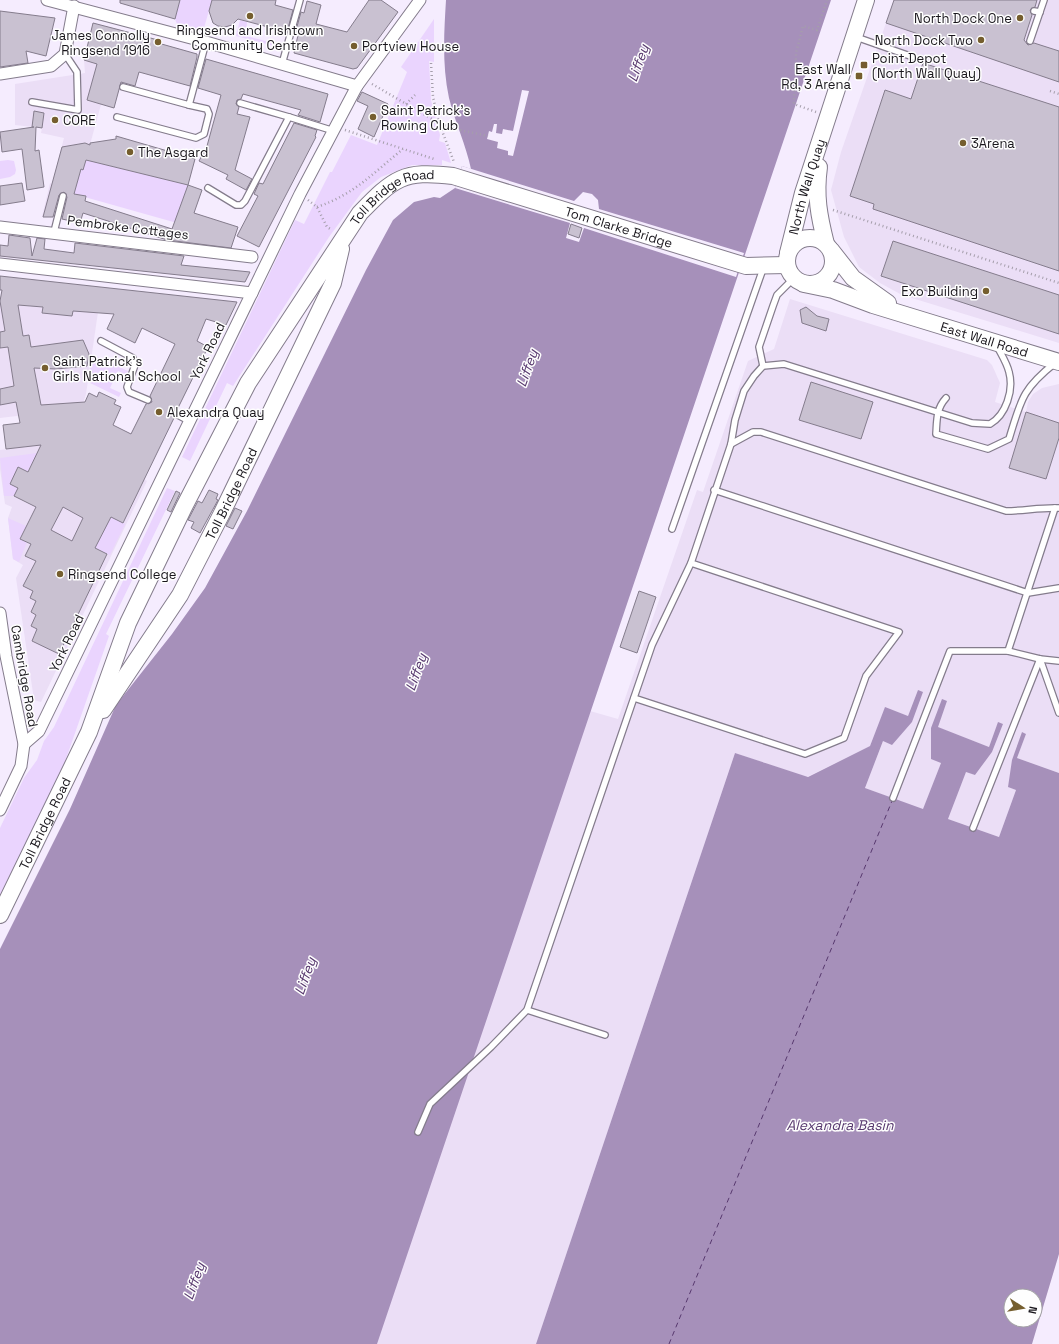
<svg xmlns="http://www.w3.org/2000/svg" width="1059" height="1344" font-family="'Space Grotesk',sans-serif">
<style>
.built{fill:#ebdef6}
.green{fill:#ead4fe}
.water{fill:#a690ba;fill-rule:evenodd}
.pier{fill:#f5ecfe}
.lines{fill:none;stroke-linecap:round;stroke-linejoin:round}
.ferry{stroke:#57386e;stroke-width:1;stroke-dasharray:5 4;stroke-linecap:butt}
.building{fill:#c9c1d1;stroke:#847c8c;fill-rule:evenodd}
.lane-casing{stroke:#847c8c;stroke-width:8}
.street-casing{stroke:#847c8c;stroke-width:13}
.secondary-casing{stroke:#847c8c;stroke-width:18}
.path{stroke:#a59eab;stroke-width:2.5;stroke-dasharray:1 3;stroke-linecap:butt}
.lane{stroke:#fff;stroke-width:5.5}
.street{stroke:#fff;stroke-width:11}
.secondary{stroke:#fff;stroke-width:16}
.poi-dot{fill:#755e2e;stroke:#fefefe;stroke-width:1.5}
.labels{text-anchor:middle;stroke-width:3;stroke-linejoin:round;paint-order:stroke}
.poi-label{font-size:13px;fill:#19161c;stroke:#fefefe;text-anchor:start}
.street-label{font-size:13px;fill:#19161c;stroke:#fefefe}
.water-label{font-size:14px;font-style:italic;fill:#57386e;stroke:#fefefe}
</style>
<rect width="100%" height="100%" fill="#f5ecfe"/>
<g class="built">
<polygon points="894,0 1059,0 1059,343 902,295 880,283 859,267 844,237 831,190 841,152"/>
<polygon points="93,23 158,40 152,66 108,79 83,170 81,170 74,194 61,191 53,217 42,217 50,183 52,184 64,138 41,133 42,128 15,125 15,84 85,73 84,60"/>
<polygon points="790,299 987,360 992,365 1000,383 995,402 1026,412 1028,402 1033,394 1042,388 1059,384 1059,773 1017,758 1026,734 1022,732 1009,787 1016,790 999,837 948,819 966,771 975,775 992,752 1003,724 998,723 989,747 937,727 947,701 931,729 941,763 923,810 865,788 883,741 912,722 918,690 908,716 885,708 870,746 807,777 735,753 536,1344 376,1344 590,711 618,719 697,490 703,492 748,361 774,349"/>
<polygon points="0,303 98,312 86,394 81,410 59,411 0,418"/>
<polygon points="78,440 78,444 147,481 41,702 34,700 16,578 23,565 13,559 8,518 12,507 5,504 0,469 0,450"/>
</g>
<g class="green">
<polygon points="180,0 212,0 204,28 201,31 177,24 175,19"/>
<polygon points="434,19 434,62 429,61 431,100 440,135 439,141 445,143 451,163 442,160 442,165 412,165 381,177 362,192 329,237 233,386 227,383 190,461 182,457 295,220 304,224 330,172 332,172 351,135 377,145 407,72 401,67"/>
<polygon points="240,20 247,22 246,36 281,45 282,48 236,36"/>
<polygon points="8,160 14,161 16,170 15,174 10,177 0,179 0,161"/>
<polygon points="86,160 188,185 178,214 177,223 74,194 81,169 83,170"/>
<polygon points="92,354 128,371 127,375 118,371 110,388 121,393 119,397 88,382"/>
<polygon points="37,453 28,472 18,467 10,484 18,488 14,496 4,496 0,458"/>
<polygon points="167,488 175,491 106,634 109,636 60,776 0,903 0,828 24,778 37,760 44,741 54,727"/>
<polygon points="111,517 125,524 110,555 95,548"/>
<polygon points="8,518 26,526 20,539 27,542 19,562 13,559"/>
</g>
<g class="water">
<path d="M446 0H831L377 1344H0V949L70 809 116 705 172 634 205 588 247 511 366 270 393 220 414 202 434 197 440 198 455 188 462 166 471 169C466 145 455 122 449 98 442 65 444 33 446 0Z"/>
<path d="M918 690 923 692 912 722 892 745 883 741 865 788 923 809 941 763 931 759V728L942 699 947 701 938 727 989 747 998 722 1003 724 992 752 975 775 966 772 948 819 999 837 1016 790 1008 787 1012 760 1022 732 1026 734 1017 758 1059 773V1254L1032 1344H536L735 753 808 777 870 746 885 707 908 716ZM1011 1296H1035V1320H1011Z"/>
</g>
<g class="pier">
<polygon points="522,90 529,91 513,156 508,155 508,151 497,148 498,142 487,139 489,131 492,132 494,124 497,124 496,133 502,134 503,129 513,131"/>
<polygon points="462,166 574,201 583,192 592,194 598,200 599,209 744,253 736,277 584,228 579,242 566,238 570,223 455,188"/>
</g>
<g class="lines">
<polyline class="ferry" points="669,1344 892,801"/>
</g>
<g class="building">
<polygon points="120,0 180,0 175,19 120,3"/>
<polygon points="212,0 276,0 275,5 293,10 287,32 238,19 232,25 225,27 218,26 213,23 209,11"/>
<polygon points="369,0 381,0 398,12 357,68 353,69 294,53 298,35 295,34 301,12 304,13 307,1 321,5 316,24 347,32"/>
<polygon points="894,0 1037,0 1035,7 1030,10 1032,15 1024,40 1028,45 1034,43 1059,51 1059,82 886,23"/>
<polygon points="0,11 55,18 46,56 26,51 28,63 0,67"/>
<polygon points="93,23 158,40 158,43 197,54 197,57 190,86 139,72 135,86 121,82 114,108 87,100 97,64 84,60"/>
<polygon points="206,59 328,94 320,122 298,115 301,110 243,94 241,99 237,100 236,104 239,107 237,114 250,117 235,170 252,179 246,190 226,179 228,175 199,161 207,146 221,95 198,88"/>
<polygon points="923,63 1059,107 1059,271 873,209 874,204 850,196 885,90 911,99"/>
<polygon points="362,92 388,104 374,137 358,129 368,106 357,101"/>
<polygon points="34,111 44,113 42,128 36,127 35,151 39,150 44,187 27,190 22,149 2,152 0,132 34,127 32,127"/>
<polygon points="294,123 317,130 315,136 316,137 259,247 237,236 258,196 254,194 259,183 263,184"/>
<path d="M116 136 195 159 188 185 202 190 194 213 238 227 231 248 167 240 83 213 80 223 62 219 67 197 64 192 59 195 53 217H43L62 147 85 143 90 145V143L116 139ZM86 160 188 185 172 229 85 201 86 196 74 194 81 169 83 170Z"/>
<polygon points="22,183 25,201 0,205 0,186"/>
<polygon points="571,224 582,228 579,238 568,234"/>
<polygon points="9,235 30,238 32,256 37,238 45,239 44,249 74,253 75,243 184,256 181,265 250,272 245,282 0,256 0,245 8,246"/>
<polygon points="893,241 1059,295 1059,334 881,276"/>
<path d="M0 276 237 302 226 325 206 319 197 341 208 347 177 410 172 412 174 418 123 523 111 517 95 548 107 554 59 654 32 641 37 629 31 626 36 615 31 612 36 601 30 598 33 591 23 586 36 561 25 556 31 544 20 539 36 507 14 496 18 488 10 484 18 467 28 472 41 445 6 449 3 425 20 423 16 402 0 405V389L14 386 8 347 0 348V332L5 331 0 301 2 290H0ZM18 305 43 307 42 313 72 316 73 311 114 314 107 329 135 343 142 328 175 344 150 396 152 402 146 404 131 434 113 425 121 407 114 404 116 400 99 392 97 397 89 393 85 402 41 405 34 368 56 369 87 366 89 354 83 340 31 347 29 335 23 336ZM63 507 83 518 72 541 51 530Z"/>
<polygon points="806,307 817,316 829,319 826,331 802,323 800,310"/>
<polygon points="811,382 873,402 861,439 799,420"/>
<polygon points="1026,412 1059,423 1059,438 1046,479 1009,468"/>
<polygon points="209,490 218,494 216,499 218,500 200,533 191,528 194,522 188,520 198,501 202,503"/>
<polygon points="176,491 180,493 171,512 167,510"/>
<polygon points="235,508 242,511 233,529 226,526"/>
<polygon points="639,591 656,597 637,653 620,647"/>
</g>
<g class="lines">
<defs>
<g id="lane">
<polyline points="1034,11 1040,12"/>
<polyline points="856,37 913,57"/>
<polyline points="1030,41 1044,0"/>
<polyline points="282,64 300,0"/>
<polyline points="123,87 189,105 206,42"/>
<polyline points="32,102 78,110 77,72 65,54"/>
<polyline points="240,103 289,117"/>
<polyline points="117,117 196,138 204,134 209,114 207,109 189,105"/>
<polyline points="208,188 236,205 241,205 245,201 289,117 334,131"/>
<polyline points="54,232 63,196"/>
<polyline points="101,341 133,358 135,365 127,387 129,392 148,400"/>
<polyline points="763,366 759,347 773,306 777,295 794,278"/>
<path d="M946 398C936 409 937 420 936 434L988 449 1009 439C1021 400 1022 389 1055 363"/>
<polyline points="176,414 189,421"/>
<path d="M731 444 753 432H761L1006 511C1024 511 1041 507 1059 508"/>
<polyline points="714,490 1028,593 1059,588"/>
<polyline points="672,529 764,266"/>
<polyline points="1008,651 1055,508"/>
<polyline points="1040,659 1059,713"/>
<polyline points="634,698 805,754 844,738 866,676 899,632 691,563"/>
<polyline points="893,798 950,651 1008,651 1040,659 1059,661"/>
<polyline points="973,828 1040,659"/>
<polyline points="527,1010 605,1035"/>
<path d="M418 1132 430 1104 491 1047 527 1010 652 645 691 563 731 444 735 420 744 391 754 376 763 366 784 364 972 423 990 424C1006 415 1014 390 1009 372 1007 363 1001 354 997 346"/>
</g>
<g id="street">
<polyline points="47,0 206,42 357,86"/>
<polyline points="0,74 51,66 65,54 74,6"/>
<polyline points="0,227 252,257"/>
<polyline points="0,264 252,293"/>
<polyline points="0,613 6,656 24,744 21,766 0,810"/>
<polyline points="24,744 39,731 300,194 357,86 420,0"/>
</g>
<g id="secondary">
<path d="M819 167C815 196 819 216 826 244"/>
<circle cx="810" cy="261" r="23"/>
<polyline points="831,250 853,278 888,303"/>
<path id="s1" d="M788 253 803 193 866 0"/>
<path id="s2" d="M804 284 833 290 873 305 1059 362"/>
<path id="s3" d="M103 710 180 595 222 513 333 283 341 249"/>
<path id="s4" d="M0 915 89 732 128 623 184 507 248 383 360 213C394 178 403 170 453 176L746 266 787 265"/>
</g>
</defs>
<use href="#lane" class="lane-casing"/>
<use href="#street" class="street-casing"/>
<use href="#secondary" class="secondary-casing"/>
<g class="path">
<polyline points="431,63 433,97 439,123 454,162"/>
<polyline points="372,84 439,123 455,129 488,136"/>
<polyline points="1050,91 1059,94"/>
<polyline points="406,104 415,95"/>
<polyline points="816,112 794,104 796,53 803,26 817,30 827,0"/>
<polyline points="345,130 434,159"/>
<polyline points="308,200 317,207 327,227 332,230"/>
<path d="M317 207C355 194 373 173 403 149"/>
<polyline points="833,210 1059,283"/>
</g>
<use href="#lane" class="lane"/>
<use href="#street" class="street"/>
<use href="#secondary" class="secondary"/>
</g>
<g class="poi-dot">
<circle cx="250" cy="16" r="4"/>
<circle cx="1020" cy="18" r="4"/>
<circle cx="981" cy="40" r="4"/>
<circle cx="158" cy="42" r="4"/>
<circle cx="354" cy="46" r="4"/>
<rect x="860" y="61" width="8" height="8" rx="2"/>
<rect x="855" y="72" width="8" height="8" rx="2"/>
<circle cx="373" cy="117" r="4"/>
<circle cx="55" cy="120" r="4"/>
<circle cx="963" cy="143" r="4"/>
<circle cx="130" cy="152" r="4"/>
<circle cx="986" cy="291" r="4"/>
<circle cx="45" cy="368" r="4"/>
<circle cx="159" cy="412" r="4"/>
<circle cx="60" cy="574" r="4"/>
</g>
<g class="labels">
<g class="poi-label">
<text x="1012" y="23" text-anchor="end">North Dock One</text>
<text x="250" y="35" text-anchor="middle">Ringsend and Irishtown<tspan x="250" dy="15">Community Centre</tspan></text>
<text x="150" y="40" text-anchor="end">James Connolly<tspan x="150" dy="15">Ringsend 1916</tspan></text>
<text x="973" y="45" text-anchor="end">North Dock Two</text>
<text x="362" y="51">Portview House</text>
<text x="872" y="63">Point Depot<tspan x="872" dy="15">(North Wall Quay)</tspan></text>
<text x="851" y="74" text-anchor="end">East Wall<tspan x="851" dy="15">Rd, 3 Arena</tspan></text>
<text x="381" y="115">Saint Patrick's<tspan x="381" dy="15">Rowing Club</tspan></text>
<text x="63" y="125">CORE</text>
<text x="971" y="148">3Arena</text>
<text x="138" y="157">The Asgard</text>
<text x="978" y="296" text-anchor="end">Exo Building</text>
<text x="53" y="366">Saint Patrick's<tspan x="53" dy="15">Girls National School</tspan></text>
<text x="167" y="417">Alexandra Quay</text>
<text x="68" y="579">Ringsend College</text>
</g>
<g class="street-label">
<text dy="5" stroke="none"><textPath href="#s1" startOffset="69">North Wall Quay</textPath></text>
<text dy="5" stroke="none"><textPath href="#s4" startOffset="829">Toll Bridge Road</textPath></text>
<text transform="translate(128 227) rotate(7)" y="5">Pembroke Cottages</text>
<text dy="5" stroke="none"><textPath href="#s4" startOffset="1071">Tom Clarke Bridge</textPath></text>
<text dy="5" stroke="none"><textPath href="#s2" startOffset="189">East Wall Road</textPath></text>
<text transform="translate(207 351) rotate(-64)" y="5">York Road</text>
<text dy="5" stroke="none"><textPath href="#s3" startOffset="252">Toll Bridge Road</textPath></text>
<text transform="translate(66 643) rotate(-64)" y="5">York Road</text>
<text transform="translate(25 676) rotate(80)" y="5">Cambridge Road</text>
<text dy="5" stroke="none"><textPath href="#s4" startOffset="102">Toll Bridge Road</textPath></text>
</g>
<g class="water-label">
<text transform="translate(638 63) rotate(-70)" y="5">Liffey</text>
<text transform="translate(527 368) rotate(-70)" y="5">Liffey</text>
<text transform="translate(416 672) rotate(-70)" y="5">Liffey</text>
<text transform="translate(305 976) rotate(-70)" y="5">Liffey</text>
<text x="840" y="1130">Alexandra Basin</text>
<text transform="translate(194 1281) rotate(-70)" y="5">Liffey</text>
</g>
</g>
<g transform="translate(1023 1308) rotate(102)"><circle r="19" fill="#fefefe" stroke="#a2a1a4"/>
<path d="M0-3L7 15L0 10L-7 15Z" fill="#755e2e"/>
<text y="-6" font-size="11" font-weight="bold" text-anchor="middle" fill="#19161c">N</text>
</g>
</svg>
